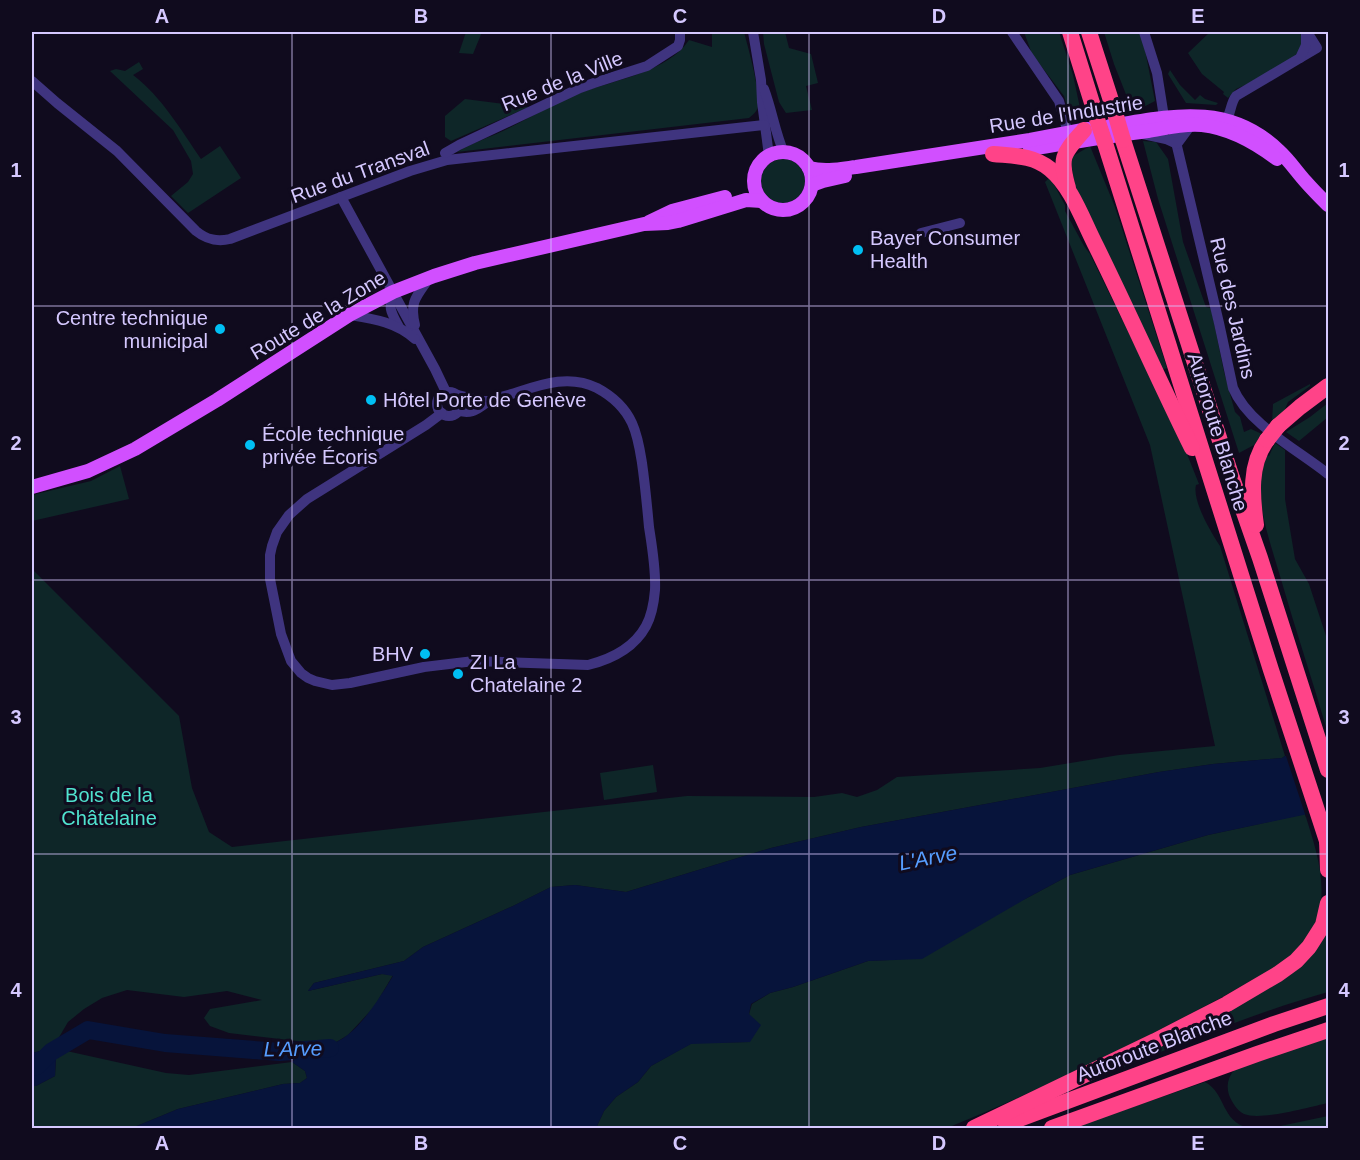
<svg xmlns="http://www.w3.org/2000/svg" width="1360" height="1160" font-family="Helvetica,sans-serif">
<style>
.green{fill:#0e2628}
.water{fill:#07143b}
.pier{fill:#100b1e}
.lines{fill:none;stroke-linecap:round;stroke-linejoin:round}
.river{stroke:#07143b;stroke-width:18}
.minor{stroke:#3f347f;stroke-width:10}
.major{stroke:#d14fff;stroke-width:14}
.highway{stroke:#ff4388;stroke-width:16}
.highway-bridge{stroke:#ff4388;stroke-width:16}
.grid{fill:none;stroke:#d5c8ff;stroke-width:1.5;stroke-opacity:0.55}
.poi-dot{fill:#00bff3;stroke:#100b1e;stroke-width:2}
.labels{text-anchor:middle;stroke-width:6;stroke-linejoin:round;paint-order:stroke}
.street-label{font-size:20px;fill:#d5c8ff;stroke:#100b1e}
.poi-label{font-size:20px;fill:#d5c8ff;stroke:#100b1e;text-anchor:start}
.park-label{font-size:20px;fill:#50e3cf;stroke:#100b1e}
.water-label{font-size:21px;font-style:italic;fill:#569dff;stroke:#100b1e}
.neatline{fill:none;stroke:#d5c8ff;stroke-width:2}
.grid-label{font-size:20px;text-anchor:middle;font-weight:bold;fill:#d5c8ff}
</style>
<rect width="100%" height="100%" fill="#100b1e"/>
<g class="green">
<polygon points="466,32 482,32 473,54 459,53"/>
<path d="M712 32H744C748 47 761 93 758 107 757 111 753 115 749 118L457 152C472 143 488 138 503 131 530 118 555 102 583 92 615 80 669 71 689 40L712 47Z"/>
<polygon points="763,32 785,32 789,48 811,54 818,83 806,86 812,110 786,113 779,102 764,44"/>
<polygon points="1024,32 1059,32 1073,75 1083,122 1077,120 1070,114 1064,96 1032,54"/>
<polygon points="1104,32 1140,32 1145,50 1155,101 1134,112 1131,107 1114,64"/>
<path d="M1210 32H1302C1303 42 1301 49 1294 57L1250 83 1236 89 1228 98 1223 94 1224 92 1202 74 1188 53Z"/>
<path d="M139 62 143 69 133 75C162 97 181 130 201 159L220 146 241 178 188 213 171 196 188 182 193 174 191 161 173 130 110 71 116 69 125 71Z"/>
<polygon points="1170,70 1180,85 1195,100 1200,95 1205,99 1218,103 1216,105 1186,103 1168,74"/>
<polygon points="465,99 529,107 451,141 445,137 445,116"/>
<polygon points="1143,141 1156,142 1168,159 1183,242 1206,307 1211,308 1224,372 1235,412 1240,417 1244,432 1251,429 1262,434 1254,445 1239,453 1158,199"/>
<polygon points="1090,146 1115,207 1167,368 1161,370 1076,191 1070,158"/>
<circle cx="783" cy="181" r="22"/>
<path d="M1050 177 1065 205V211L1084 246 1090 254 1183 444 1199 484 1196 485C1192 501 1211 532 1220 546L1285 756 1282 758 1213 764 1159 772 861 827 771 848 626 892 575 885 551 887 513 906 423 947 404 961 314 983 308 991 382 974 393 975 374 1007 348 1035 333 1044 315 1043 229 1033 210 1026 204 1018 210 1009 262 1000 227 991 184 997 127 990 102 998 84 1009 68 1022 55 1044 44 1050 32 1053V569L179 716 192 788 209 832 232 847 687 796 814 797 842 793 857 797 877 790 897 777 1040 768 1119 755 1215 746 1150 445 1045 182Z"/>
<polygon points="1310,384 1310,386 1288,402 1283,414 1272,422 1273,404"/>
<polygon points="1328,403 1328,417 1299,441 1286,432 1310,417"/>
<path d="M1275 443 1285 450V499L1295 559 1309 584 1328 642V734C1313 681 1295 629 1280 576 1273 552 1264 527 1261 501 1259 487 1261 469 1267 456H1269Z"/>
<polygon points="120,466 129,499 32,521 32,495 91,481"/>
<polygon points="653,765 657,792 604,800 600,773"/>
<path d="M1305 814C1316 849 1330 889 1315 925 1308 941 1292 955 1278 965 1271 970 1262 975 1254 979 1232 992 1209 1004 1186 1016 1108 1057 1028 1095 947 1128H593L597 1126 604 1111 616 1097 638 1082 651 1066 692 1043 750 1042 749 1014 752 1004 770 993 793 987 868 961 889 960 1027 898 1070 875 1208 835Z"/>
<path d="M1328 928V992C1246 1015 1166 1050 1087 1082L1187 1030Z"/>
<path d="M1328 1038V1103C1309 1107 1261 1121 1244 1114 1237 1111 1232 1102 1229 1095 1226 1085 1228 1077 1235 1069Z"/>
<polygon points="62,1050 166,1073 189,1075 292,1062 305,1071 307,1078 300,1083 283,1084 178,1109 132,1128 32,1128 32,1086 36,1086 55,1076 56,1056"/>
<path d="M1205 1082C1226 1093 1221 1122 1249 1128H1072Z"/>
<polygon points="1328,1116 1328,1128 1271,1128"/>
</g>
<g class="water">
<path d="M1328 753 1322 811 1208 835 1070 875 1027 898 922 959 868 961 793 987 770 993 751 1004 749 1014 761 1025 750 1042 691 1044 651 1066 638 1082 616 1097 604 1111 597 1126 593 1128H132L178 1109 283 1084 300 1083 307 1078 305 1071 292 1062 315 1043C321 1043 329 1045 334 1043 358 1034 380 997 393 976L382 974 308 991 314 983 404 961 423 947 513 906 551 887 575 885 626 892 771 848 861 827 1159 772 1213 764 1282 758 1285 756Z"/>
<polygon points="44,1050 51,1052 56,1056 55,1076 36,1086 32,1086 32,1053"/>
</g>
<polygon class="pier" points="1328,750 1328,815 1322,814 1306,817 1285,753"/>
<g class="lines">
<polyline class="river" points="32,1067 37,1066 51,1052 88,1030 165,1043 280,1052 330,1048"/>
<g class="minor">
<polyline points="753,32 761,80 762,102 769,156"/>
<polyline points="1012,32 1059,101 1068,133"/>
<polyline points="1144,32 1157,73 1164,117 1169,123"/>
<polyline points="1300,58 1317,48 1307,32"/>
<path d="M32 81 57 103 117 151 196 231C207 240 217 242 230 239L410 171 447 160 764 125"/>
<path d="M764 89C772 110 775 132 784 153"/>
<path d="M1171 121 1219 323 1233 388C1248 424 1298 450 1328 474"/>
<path d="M1222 124C1232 117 1229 105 1236 96L1300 58 1306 45V32"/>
<polyline points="1143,134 1166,139 1177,144 1191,125"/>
<polyline points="445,153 459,145 580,88 594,83 647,66 678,46 680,40 680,32"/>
<polyline points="341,197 435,369 446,392"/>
<polyline points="921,233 960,223"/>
<path d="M393 292C388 309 391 312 399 327"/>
<path d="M349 315C374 319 396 322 415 339"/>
<path d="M415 325C409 301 417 296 430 277"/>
<circle cx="449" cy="404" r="12"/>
<polyline points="458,395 482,401 489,401"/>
<path d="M442 413 426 425 307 499 289 515 277 532 272 546 270 555V579L281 634 291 661 301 673 308 678 315 681 332 685 350 683 424 667 474 661 588 665C612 659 634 648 646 626 652 615 654 602 655 590 656 569 652 547 649 527 647 505 645 484 642 463 640 450 638 436 632 423 625 408 612 396 597 388 571 375 545 383 518 392 509 395 500 397 492 400 478 406 476 415 459 411"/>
</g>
<g class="major">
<path d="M1110 126C1171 116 1229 102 1279 151 1289 160 1297 172 1306 182 1313 190 1321 198 1328 205"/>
<path d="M1030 149C1069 143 1108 136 1148 131 1166 128 1184 123 1202 125 1229 128 1256 143 1277 159"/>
<circle cx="783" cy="181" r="29"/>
<path d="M809 168C825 172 840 169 856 167L1030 140 1088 129"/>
<polyline points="812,185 823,181 845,176"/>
<polyline points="649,222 672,211 725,197"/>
<polyline points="32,487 88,471 135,449 217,400 349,315 393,292 434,276 475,263 644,224 668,223 678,221 746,200 762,201"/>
</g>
<g class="highway">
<polyline points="1070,32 1097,119"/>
<polyline points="1089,32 1116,116"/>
<polyline points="1123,140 1232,478 1260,558 1328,770"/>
<polyline points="1105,143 1271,670 1328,844"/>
<path d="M993 154C1013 156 1033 155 1050 169 1072 187 1083 221 1096 246 1129 313 1159 381 1192 448"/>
<path d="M1068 188C1059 156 1063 154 1084 130"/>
<polyline points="1278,426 1300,407 1328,386"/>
<path d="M1256 525C1252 496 1249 465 1267 440"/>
<polyline points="1327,839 1328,870"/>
<polyline points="1006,1124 1274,1024 1328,1006"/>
<polyline points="974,1128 1155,1041 1227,1004 1278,974 1296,961 1309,947 1323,925 1328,903"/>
<polyline points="1052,1128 1257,1054 1328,1030"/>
</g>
<g class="highway-bridge">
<polyline points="1116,116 1123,140"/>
<polyline points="1097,119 1105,143"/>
<polyline points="1267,440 1278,426"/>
</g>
</g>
<path class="grid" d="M292 32V1128M551 32V1128M809 32V1128M1068 32V1128M32 306H1328M32 580H1328M32 854H1328"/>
<g class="poi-dot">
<circle cx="858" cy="250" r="6"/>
<circle cx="220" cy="329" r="6"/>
<circle cx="371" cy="400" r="6"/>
<circle cx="250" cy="445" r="6"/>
<circle cx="425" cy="654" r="6"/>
<circle cx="458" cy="674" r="6"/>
</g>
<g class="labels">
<g class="street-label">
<text transform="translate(562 81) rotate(-22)" y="7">Rue de la Ville</text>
<text transform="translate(1066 114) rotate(-9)" y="7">Rue de l'Industrie</text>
<text transform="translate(360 172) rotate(-20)" y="7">Rue du Transval</text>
<text transform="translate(1233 308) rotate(77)" y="7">Rue des Jardins</text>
<text transform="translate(318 315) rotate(-31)" y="7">Route de la Zone</text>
<text transform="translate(1218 432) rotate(73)" y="7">Autoroute Blanche</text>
<text transform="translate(1154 1046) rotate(-21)" y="7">Autoroute Blanche</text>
</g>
<g class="poi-label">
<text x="870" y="245">Bayer Consumer<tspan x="870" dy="23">Health</tspan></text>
<text x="208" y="325" text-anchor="end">Centre technique<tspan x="208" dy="23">municipal</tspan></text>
<text x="383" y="407">Hôtel Porte de Genève</text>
<text x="262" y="441">École technique<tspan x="262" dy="23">privée Écoris</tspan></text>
<text x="413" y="661" text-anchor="end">BHV</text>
<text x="470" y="669">ZI La<tspan x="470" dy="23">Chatelaine 2</tspan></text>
</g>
<g class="park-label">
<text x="109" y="802">Bois de la<tspan x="109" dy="23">Châtelaine</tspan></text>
</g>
<g class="water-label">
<text transform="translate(928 858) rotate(-11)" y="7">L'Arve</text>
<text transform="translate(293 1049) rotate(-1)" y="7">L'Arve</text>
</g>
</g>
<rect width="1360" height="1160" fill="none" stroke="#100b1e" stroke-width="66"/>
<rect x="33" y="33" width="1294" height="1094" class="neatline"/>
<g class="grid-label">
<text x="162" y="23">A</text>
<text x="421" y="23">B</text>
<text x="680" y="23">C</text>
<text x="939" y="23">D</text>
<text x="1198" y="23">E</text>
<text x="16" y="177">1</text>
<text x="1344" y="177">1</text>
<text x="16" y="450">2</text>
<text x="1344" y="450">2</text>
<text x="16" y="724">3</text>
<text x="1344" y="724">3</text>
<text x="16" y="997">4</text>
<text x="1344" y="997">4</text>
<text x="162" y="1150">A</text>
<text x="421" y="1150">B</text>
<text x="680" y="1150">C</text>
<text x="939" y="1150">D</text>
<text x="1198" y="1150">E</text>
</g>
</svg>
